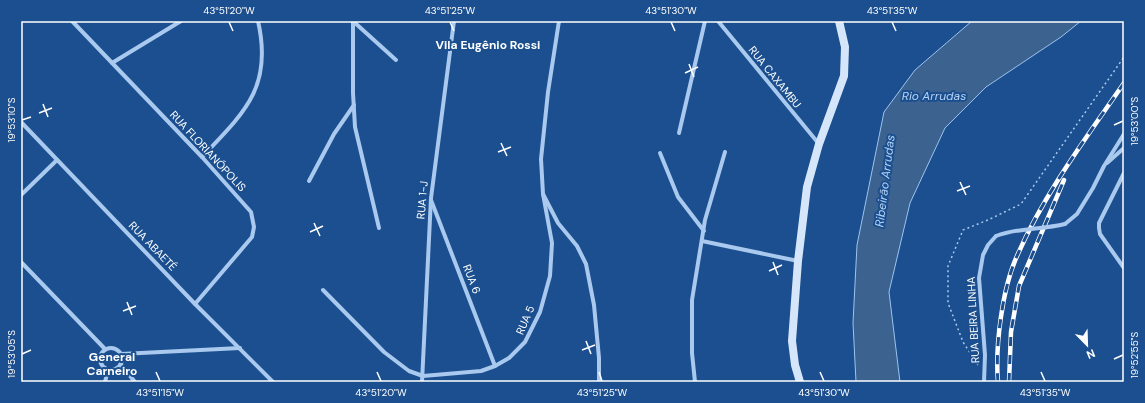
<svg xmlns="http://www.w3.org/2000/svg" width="1145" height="403" font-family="'DM Sans',sans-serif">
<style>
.water{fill:#3c6290;stroke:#9cc4f0}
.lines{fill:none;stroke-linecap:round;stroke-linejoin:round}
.path{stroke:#a9c9ee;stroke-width:1.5;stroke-dasharray:2 3;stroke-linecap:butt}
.street{stroke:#a9c9ee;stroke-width:4}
.secondary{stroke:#d6e6fa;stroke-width:8}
.rail-casing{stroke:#fff;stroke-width:4.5}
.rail{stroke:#1b4f8f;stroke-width:3;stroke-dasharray:9;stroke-linecap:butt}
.street-bridge{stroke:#a9c9ee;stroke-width:4}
.ticks{fill:none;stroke:#fff;stroke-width:1.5}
.labels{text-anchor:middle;stroke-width:4;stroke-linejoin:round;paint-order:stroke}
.street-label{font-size:11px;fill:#fff;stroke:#1b4f8f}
.neighbourhood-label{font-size:12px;font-weight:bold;fill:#fff;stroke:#1b4f8f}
.water-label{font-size:12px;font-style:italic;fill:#b5d3f5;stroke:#1b4f8f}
.neatline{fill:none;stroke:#fff;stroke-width:1.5}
.ticks-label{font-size:10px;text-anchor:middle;fill:#fff}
</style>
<rect width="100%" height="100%" fill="#1b4f8f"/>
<polygon class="water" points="972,21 1081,21 1061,37 986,87 945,128 910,203 889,292 900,382 856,382 853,323 857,245 884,112 915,70"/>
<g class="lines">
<polyline class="path" points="978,365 963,342 948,303 948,266 963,230 988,220 1021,204 1124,57"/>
<g class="street">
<polyline points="72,21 202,157 251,212 254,227 252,237 195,304"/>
<polyline points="353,21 353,93 355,127 379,228"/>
<polyline points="559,21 548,92 541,159 543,194 558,223 577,246 586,264 594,305 599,358 599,382"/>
<polyline points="718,21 819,144"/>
<polyline points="354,22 396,60"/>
<polyline points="112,63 181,21"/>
<polyline points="21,122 195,304 273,382"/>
<polyline points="679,133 705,21"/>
<polyline points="660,153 678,197 704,231"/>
<path d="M202 157C245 112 273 87 258 21"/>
<polyline points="1107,163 1124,148"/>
<polyline points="1124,173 1099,223 1099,228 1100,234 1124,268"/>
<polyline points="309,181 334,134 354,105"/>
<polyline points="21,195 57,160"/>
<polyline points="431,200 495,366"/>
<polyline points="1065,224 1077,214 1093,188 1104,166 1124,134"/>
<polyline points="702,241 798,261"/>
<polyline points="21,262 105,349"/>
<polyline points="323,290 384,352 409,371 423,376 481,371 495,366 509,358 525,342 540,312 550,276 552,243 543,194"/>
<circle cx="111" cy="359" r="11"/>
<polyline points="121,354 240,348"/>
<polyline points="121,365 135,382"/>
<polyline points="105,382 108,370"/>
<polyline points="422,382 431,198 454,21"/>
<polyline points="695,382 692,353 692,300 705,220 725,152"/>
<polyline points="984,382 985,355 979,278 983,255 988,245 996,236"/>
</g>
<polyline class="secondary" points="800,382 795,365 792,341 798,261 807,187 819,144 844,76 845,47 839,21"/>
<defs>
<g id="rail">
<path d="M998 382C995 347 1002 289 1017 256 1044 194 1086 138 1124 83"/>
<polyline points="1009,382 1011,332 1019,286 1064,180"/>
</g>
</defs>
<use href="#rail" class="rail-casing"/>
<use href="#rail" class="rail"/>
<path class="street-bridge" d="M996 236C1020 227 1041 230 1065 224"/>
</g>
<path class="ticks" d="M229 22 233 31M450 22 454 31M671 22 675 31M892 22 896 31M689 64 694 77M685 73 698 67M43 104 48 117M39 113 52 108M22 120 31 117M1114 125 1123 121M501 143 507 156M498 152 511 147M960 182 966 195M957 191 970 186M314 223 320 236M310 232 323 226M773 262 778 275M769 271 782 265M127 302 132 315M123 311 136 306M586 341 591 354M582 350 595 345M22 354 31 350M1114 359 1123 355M156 372 160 381M377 372 381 381M599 372 602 381M820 372 824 381M1041 372 1045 381"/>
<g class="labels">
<g class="street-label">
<text transform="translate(775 77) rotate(51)" y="4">RUA CAXAMBU</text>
<text transform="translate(208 151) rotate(47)" y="4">RUA FLORIANÓPOLIS</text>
<text transform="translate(422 200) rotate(-85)" y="4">RUA 1-J</text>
<text transform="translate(153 246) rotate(46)" y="4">RUA ABAETÉ</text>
<text transform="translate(472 279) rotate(69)" y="4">RUA 6</text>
<text transform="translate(525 320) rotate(-67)" y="4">RUA 5</text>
<text transform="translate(973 320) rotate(-93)" y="4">RUA BEIRA LINHA</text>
</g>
<g class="neighbourhood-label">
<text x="488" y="49">Vila Eugênio Rossi</text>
<text x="112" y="361">General<tspan x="112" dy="14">Carneiro</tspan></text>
</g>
<g class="water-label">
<text x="934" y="100">Rio Arrudas</text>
<text transform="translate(885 181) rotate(-83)" y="4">Ribeirão Arrudas</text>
</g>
</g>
<rect width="1145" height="403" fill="none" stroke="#1b4f8f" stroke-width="44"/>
<g transform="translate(1087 345) rotate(157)" stroke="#1b4f8f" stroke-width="3" paint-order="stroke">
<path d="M0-3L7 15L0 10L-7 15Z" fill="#ffffff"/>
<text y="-6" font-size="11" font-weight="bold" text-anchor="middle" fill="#ffffff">N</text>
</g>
<rect x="22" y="22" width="1101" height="359" class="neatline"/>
<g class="ticks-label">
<text x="229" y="14">43°51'20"W</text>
<text x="450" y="14">43°51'25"W</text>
<text x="671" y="14">43°51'30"W</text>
<text x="892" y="14">43°51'35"W</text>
<text transform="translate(11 120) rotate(-90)" y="4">19°53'10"S</text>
<text transform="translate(1134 121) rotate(-90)" y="4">19°53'00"S</text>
<text transform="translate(11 354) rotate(-90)" y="4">19°53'05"S</text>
<text transform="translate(1134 355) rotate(-90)" y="4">19°52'55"S</text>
<text x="160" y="396">43°51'15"W</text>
<text x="381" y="396">43°51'20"W</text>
<text x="602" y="396">43°51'25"W</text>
<text x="824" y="396">43°51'30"W</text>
<text x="1045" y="396">43°51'35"W</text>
</g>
</svg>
